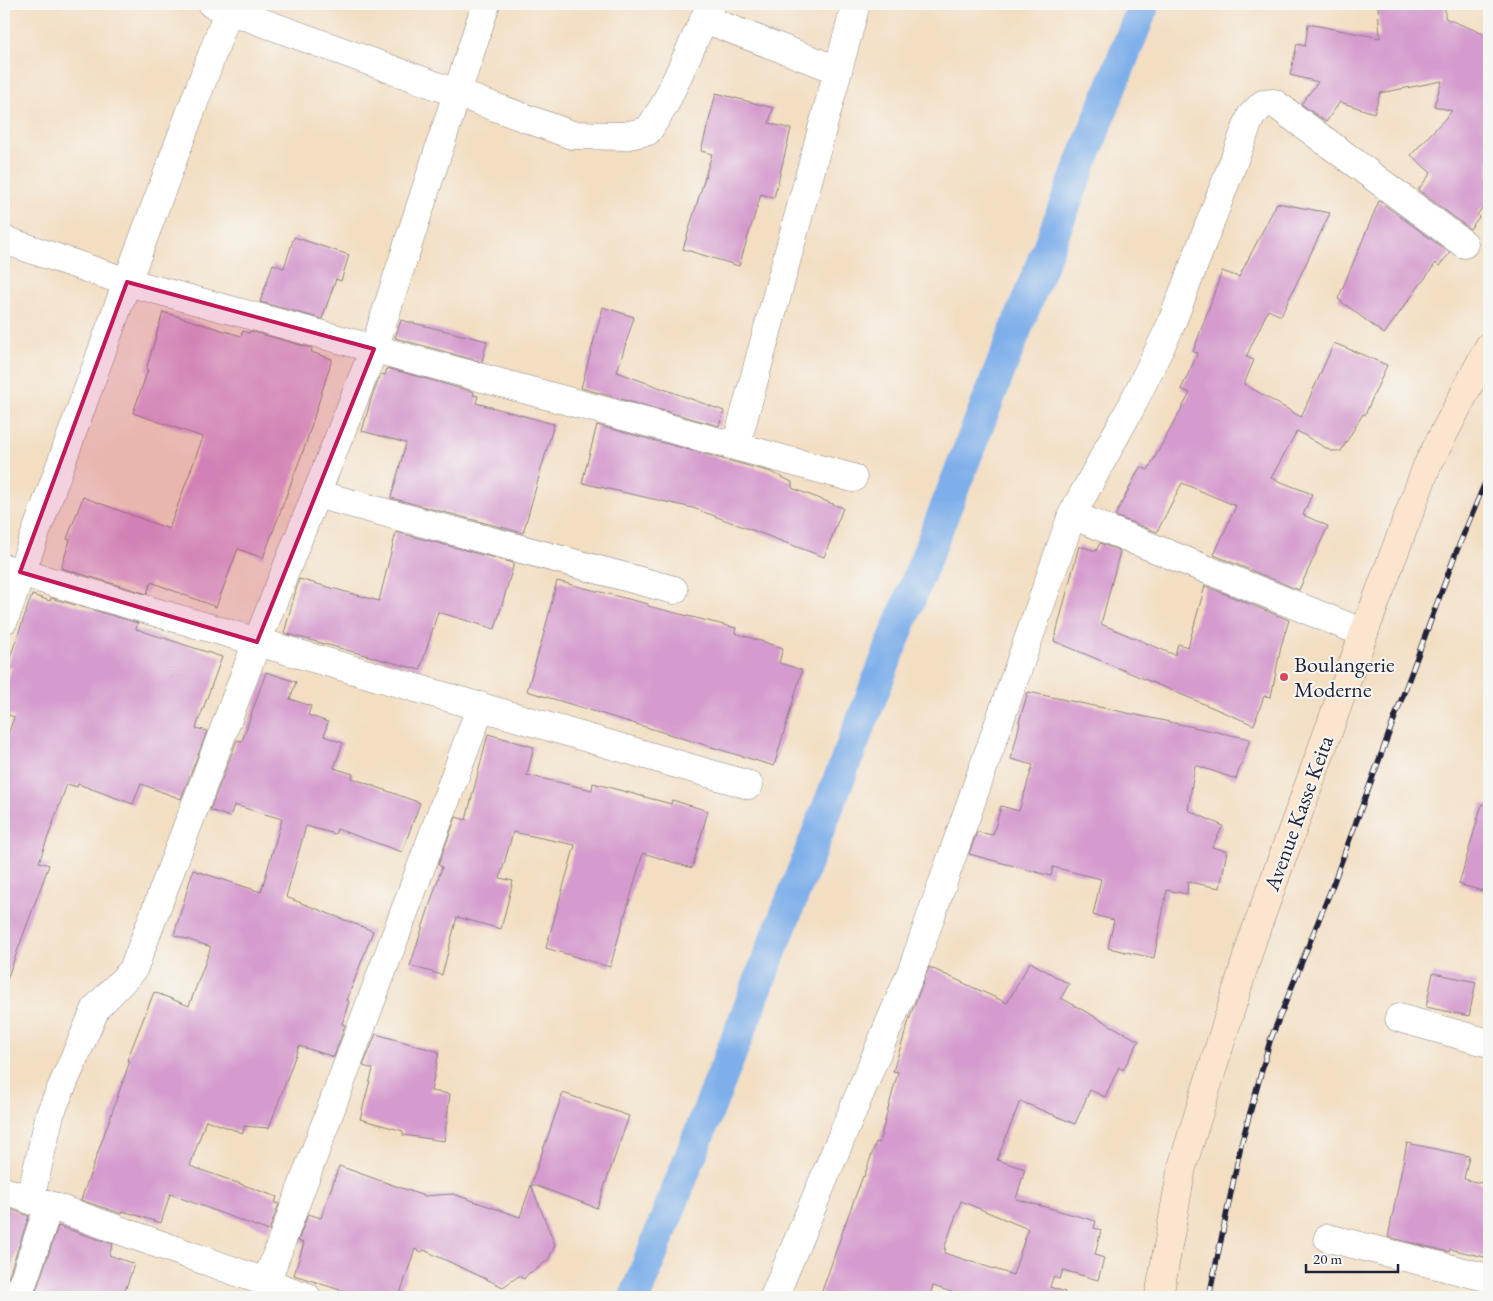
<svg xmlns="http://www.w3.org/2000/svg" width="1493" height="1301" font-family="'EB Garamond',serif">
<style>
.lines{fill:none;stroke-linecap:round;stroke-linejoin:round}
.canal{stroke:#7eafea;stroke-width:32}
.building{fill:#d59bce;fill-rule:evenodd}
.minor-casing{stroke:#8a807e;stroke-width:29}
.secondary-casing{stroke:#8a807e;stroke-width:29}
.minor{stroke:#fff;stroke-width:28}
.secondary{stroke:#fce5cf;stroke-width:28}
.rail-casing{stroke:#22223b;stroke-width:5.5}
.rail{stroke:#f6f6f2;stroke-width:4;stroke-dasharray:11;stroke-linecap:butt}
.marked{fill:#c2185b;fill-opacity:0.2;stroke:#c2185b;stroke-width:4;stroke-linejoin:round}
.poi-dot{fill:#d1495b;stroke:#f6f6f2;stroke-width:2}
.labels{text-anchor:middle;stroke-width:4;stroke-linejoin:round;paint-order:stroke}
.poi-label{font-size:22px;fill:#22223b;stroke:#f6f6f2;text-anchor:start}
.street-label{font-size:22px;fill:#22223b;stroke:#f6f6f2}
</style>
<rect width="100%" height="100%" fill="#f6f6f2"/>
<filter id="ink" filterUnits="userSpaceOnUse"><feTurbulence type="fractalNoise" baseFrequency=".02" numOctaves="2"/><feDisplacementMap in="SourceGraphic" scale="10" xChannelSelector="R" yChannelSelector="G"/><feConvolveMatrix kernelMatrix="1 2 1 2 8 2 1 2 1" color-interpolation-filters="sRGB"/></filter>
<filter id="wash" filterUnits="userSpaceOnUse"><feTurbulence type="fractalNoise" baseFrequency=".0096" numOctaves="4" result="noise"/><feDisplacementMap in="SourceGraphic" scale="20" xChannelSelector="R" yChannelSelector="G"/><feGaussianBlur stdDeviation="1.12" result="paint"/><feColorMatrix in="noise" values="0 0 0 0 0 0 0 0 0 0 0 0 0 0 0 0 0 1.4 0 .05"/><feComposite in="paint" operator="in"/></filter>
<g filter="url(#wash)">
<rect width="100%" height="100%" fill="#f3dec2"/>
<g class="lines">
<polyline class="canal" points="635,1297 1144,4"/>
</g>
<g id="blocks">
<g class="building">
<polygon points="1404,4 1445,4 1445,18 1489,36 1489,199 1477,215 1479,217 1470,229 1418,190 1431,173 1411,155 1452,111 1434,106 1442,81 1380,93 1374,113 1340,102 1326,122 1301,104 1318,82 1290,75 1297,44 1305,46 1308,24 1380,38 1378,5"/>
<polygon points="716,93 773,108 769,123 791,129 774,198 761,194 739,266 683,249 712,154 701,151"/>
<polygon points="1379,201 1450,253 1439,266 1436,263 1384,334 1338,299"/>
<polygon points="1277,203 1330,213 1281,316 1268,310 1246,357 1254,360 1244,384 1301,417 1334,343 1387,365 1365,415 1363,414 1341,451 1331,451 1297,431 1271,478 1312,494 1303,515 1328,526 1299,590 1214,555 1236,506 1182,483 1157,532 1115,516 1140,467 1148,470 1190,393 1181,389 1198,353 1193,352 1222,271 1239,277"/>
<polygon points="294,237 349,255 341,281 336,279 322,319 260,302 273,264 284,268"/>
<polygon points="603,307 634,317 617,372 724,411 719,426 581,388"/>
<polygon points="163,312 241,336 243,331 249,333 250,331 312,348 311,352 332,359 306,443 263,558 238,549 216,607 151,582 147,594 61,568 70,540 67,539 83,497 169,529 203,437 133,413 148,370 146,370"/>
<polygon points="401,320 487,341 482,362 395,338"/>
<polygon points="387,368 474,392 473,395 478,396 476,403 554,424 523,533 391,498 406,443 362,431 371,399 381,374 385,375"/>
<polygon points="597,425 771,472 792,482 792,488 843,508 824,557 693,508 582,483"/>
<polygon points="396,532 514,563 495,629 438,612 420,670 284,633 299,579 379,601"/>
<polygon points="1100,543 1120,551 1101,624 1175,655 1178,644 1188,647 1205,586 1289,620 1281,646 1271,697 1264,696 1254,725 1054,641 1079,546 1096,551"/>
<polygon points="557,581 648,604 648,606 736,628 735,633 783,648 779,663 802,670 774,766 527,691 544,633"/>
<polygon points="32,595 50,601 51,598 138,623 136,629 222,657 196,728 207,731 181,799 141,784 133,804 78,784 77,787 67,784 39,862 49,865 6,982 4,981 4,747 14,717 4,713 4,691 12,667 7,666"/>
<polygon points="266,672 296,682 290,699 311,706 308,715 328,722 324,736 343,743 334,768 353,774 352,778 420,803 402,852 337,829 335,834 306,826 286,897 373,931 347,1000 349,1001 342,1024 345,1025 334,1057 299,1046 269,1128 244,1126 243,1133 206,1120 190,1166 277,1197 275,1203 279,1204 269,1231 170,1194 161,1223 123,1211 122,1214 81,1200 130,1061 127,1060 154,992 189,1006 211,947 174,935 193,870 261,892 282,819 234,805 230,817 210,810 237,740 242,741"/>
<polygon points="1028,692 1250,739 1236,779 1195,765 1188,810 1223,826 1212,847 1227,851 1220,888 1188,882 1187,894 1167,890 1154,958 1108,948 1114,920 1093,915 1101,879 1053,867 1051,876 969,854 977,832 993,835 1001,806 1019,811 1033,765 1011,759 1020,723 1019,722"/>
<polygon points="488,734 534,747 527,775 592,790 593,783 671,804 672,800 708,811 692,868 643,853 610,967 546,948 575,845 513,832 500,878 513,881 501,929 457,917 442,975 410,966 442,867 438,865 456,817 466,820"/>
<polygon points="1482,804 1489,805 1489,893 1459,884"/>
<path d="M1030 962 1069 984 1061 998 1139 1041 1123 1070 1119 1067 1105 1097 1090 1090 1075 1124 1020 1101 997 1160 1025 1169 1016 1199 1096 1221 1094 1228 1101 1230 1095 1255 1104 1258 1098 1280 1063 1270 1060 1279 1053 1277 1050 1287 1065 1292 1064 1297H967L933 1286 929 1297H820L848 1216 863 1176 864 1177 876 1142 879 1143 898 1072 893 1071 912 1011 929 967 1007 1003ZM961 1201 1028 1229 1013 1275 944 1253 946 1249H944Z"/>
<polygon points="1433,973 1476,982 1469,1016 1426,1007"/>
<polygon points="376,1034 439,1052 431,1091 450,1094 444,1141 403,1135 403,1131 360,1119 373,1069 363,1066"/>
<polygon points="563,1093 629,1116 597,1208 531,1184"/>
<polygon points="1407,1143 1469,1156 1464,1179 1489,1185 1489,1258 1450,1249 1449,1252 1388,1237"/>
<polygon points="339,1166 424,1196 453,1194 520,1217 531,1185 555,1245 548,1260 534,1271 529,1273 524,1279 519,1276 503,1287 424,1250 422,1252 415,1249 399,1297 361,1297 294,1275 304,1243 298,1241 308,1214 321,1218"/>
<polygon points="4,1207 29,1216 4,1290"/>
<polygon points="58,1226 113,1244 109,1255 134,1264 123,1297 34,1297"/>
</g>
</g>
</g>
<g filter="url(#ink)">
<use href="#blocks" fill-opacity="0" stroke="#8a807e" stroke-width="1"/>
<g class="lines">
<defs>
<g id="minor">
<polyline points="212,4 572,135 624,136 648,131 665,104 711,4"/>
<polyline points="704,19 838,70"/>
<polyline points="4,240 127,282 853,478"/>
<polyline points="736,446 856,4"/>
<polyline points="316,494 674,590"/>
<polyline points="1072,515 1364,633"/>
<polyline points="4,568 749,785"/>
<polyline points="4,620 127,282 231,4"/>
<polyline points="1399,1018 1489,1043"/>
<polyline points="4,1191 49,1205 307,1297"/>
<polyline points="30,1200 50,1114 96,1008 133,970 257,642 374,349 486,4"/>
<polyline points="1328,1238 1489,1278"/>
<polyline points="266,1283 481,706"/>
<polyline points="18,1297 49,1205"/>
<polyline points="774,1297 912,970 1072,515 1130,409 1170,327 1251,116 1263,104 1274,103 1464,244"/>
</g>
<polyline id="secondary" points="1159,1297 1182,1167 1252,941 1364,633 1427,466 1489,346"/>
</defs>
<use href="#minor" class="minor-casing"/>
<use href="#secondary" class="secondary-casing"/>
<use href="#minor" class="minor"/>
<use href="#secondary" class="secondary"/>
<defs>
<polyline id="rail" points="1209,1297 1241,1145 1270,1041 1332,887 1455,555 1489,473"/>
</defs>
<use href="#rail" class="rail-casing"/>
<use href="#rail" class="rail"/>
</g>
</g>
<path class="marked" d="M127 282 374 349 257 642 20 572Z"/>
<circle class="poi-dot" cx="1284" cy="677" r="5"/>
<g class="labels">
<g class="poi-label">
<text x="1294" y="672">Boulangerie<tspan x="1294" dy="25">Moderne</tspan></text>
</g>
<g class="street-label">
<text transform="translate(1298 813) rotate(-70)" y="8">Avenue Kasse Keita</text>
</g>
</g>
<rect width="1493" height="1301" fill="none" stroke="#f6f6f2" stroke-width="20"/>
<path d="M1306 1264v8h92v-8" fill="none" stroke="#22223b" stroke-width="2.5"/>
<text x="1313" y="1264" font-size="15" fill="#22223b" stroke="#f6f6f2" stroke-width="4" paint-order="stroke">20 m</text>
</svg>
